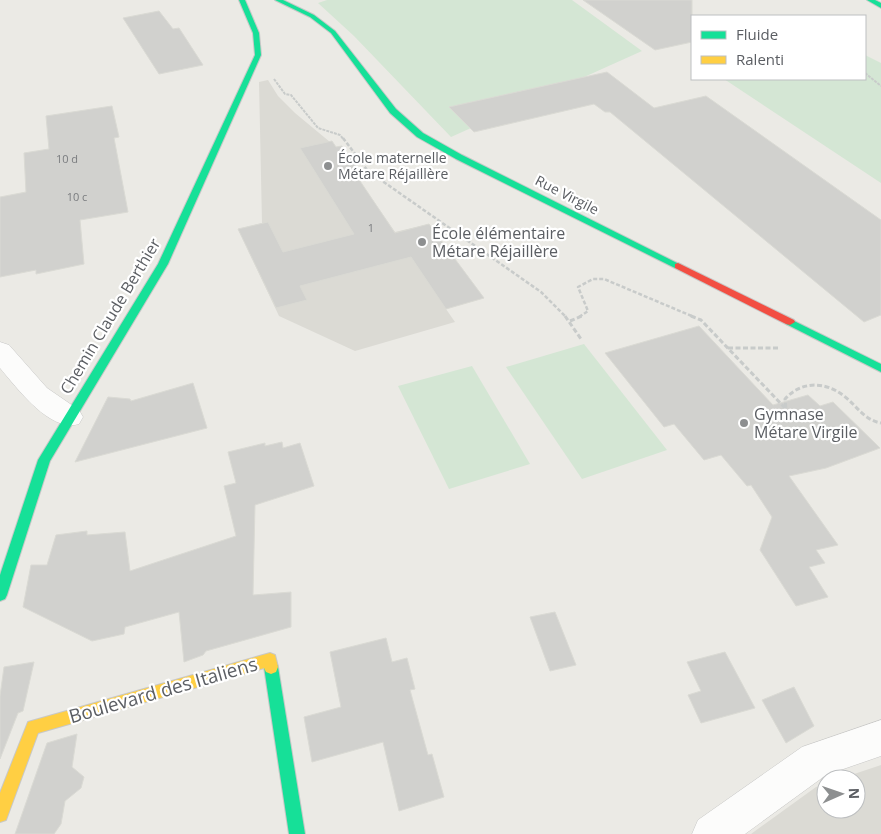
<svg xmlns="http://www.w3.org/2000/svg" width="881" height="834" font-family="'Open Sans',sans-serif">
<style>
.education{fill:#dbdad4}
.green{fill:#d4e6d4}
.building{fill:#d1d1ce;stroke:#dadad4}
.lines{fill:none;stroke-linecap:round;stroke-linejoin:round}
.street-casing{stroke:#c7c7c6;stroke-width:1}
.fast-casing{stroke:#c8c8c7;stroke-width:2}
.slow-casing{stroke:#c8c8c7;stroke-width:2}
.jam-casing{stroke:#c8c8c7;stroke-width:2}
.path-far2{stroke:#c8cbca;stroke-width:2;stroke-dasharray:3 1;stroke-linecap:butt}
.path-far1{stroke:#c8cbca;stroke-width:2.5;stroke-dasharray:4 2;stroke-linecap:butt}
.path{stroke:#c8cbca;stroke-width:3;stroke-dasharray:5 2.5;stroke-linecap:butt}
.street{fill:#fcfcfb;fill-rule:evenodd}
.fast{fill:#16e098;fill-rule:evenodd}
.slow{fill:#ffcf43;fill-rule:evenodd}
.jam{fill:#f24e42;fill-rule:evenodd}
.poi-dot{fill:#8d8f90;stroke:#fff;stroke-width:2}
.labels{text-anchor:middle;stroke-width:4.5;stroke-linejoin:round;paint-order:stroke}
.far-number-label{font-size:11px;fill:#7a7c7f}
.far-poi-label{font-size:14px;fill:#5b5e63;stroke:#fff;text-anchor:start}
.far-street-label{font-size:14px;fill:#5b5e63;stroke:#fff}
.poi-label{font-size:16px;fill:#5b5e63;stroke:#fff;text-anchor:start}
.street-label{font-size:16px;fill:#5b5e63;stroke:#fff}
.near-street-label{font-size:19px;fill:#5b5e63;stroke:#fff}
</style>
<rect width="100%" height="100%" fill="#ebeae5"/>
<g class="education">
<polygon points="268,80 278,96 295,113 336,147 342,146 364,177 358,179 395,232 429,224 484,298 446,309 455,322 355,351 279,316 238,229 262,223 259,82"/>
<polygon points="881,765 881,834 751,834 816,787 826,784 826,809 856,809 856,779 839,779"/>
</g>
<g class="green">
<polygon points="327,0 572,0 642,51 451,137 354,36 318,3"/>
<polygon points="865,55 881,63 881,183 724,79 865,79"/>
<polygon points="584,344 667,450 582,479 506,367"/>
<polygon points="472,366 530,464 449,489 398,386"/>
</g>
<g class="building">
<polygon points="583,0 692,0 692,42 655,50"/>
<polygon points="159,11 173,29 179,28 203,65 159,74 123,18"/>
<polygon points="607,72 654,108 706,96 881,220 881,315 864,322 610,112 605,112 594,104 474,132 449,107"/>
<polygon points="112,106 119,137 114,138 128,212 80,220 84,264 36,274 36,270 0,277 0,197 26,192 24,153 49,149 46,116"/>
<polygon points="332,141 336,147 342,146 364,177 358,178 395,233 429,224 484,298 446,309 411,257 300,286 307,300 276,308 238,229 268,222 283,252 354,234 300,148"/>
<polygon points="699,326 773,405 808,395 820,406 833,402 880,448 826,468 789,476 838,545 816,550 825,563 809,567 828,597 796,606 760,550 772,517 751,485 747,486 721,455 704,460 674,424 664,427 605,353"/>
<polygon points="193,383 207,428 75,462 108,397 130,399 131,401"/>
<polygon points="282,442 283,448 300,443 314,486 255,505 253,595 291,592 291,627 206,651 203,655 184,662 179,612 125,627 124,634 92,641 23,607 31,565 47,565 56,535 87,531 87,535 125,532 130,571 236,536 224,486 236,483 228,452 265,443 265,446"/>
<polygon points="555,612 576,665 550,671 530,617"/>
<polygon points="386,638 392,662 407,658 415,689 410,690 428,755 432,754 444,797 399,811 383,742 312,762 304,717 341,707 330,652"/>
<polygon points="725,652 755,708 701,723 688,695 701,691 687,662"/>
<polygon points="34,662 23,711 18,713 0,759 0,696 4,667"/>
<polygon points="794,687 814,726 786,743 762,700"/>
<polygon points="77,734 72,767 84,777 81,788 65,801 61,824 54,834 15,834 47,743"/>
</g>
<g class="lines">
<defs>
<g id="street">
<path d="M0 342 9 345 47 388 79 410 83 417 79 424C50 433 17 388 0 368Z"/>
<polygon points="881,720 881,756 826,775 745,834 692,834 698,820 802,747"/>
</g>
<g id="fast">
<polygon points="239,0 245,0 259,33 261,55 168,264 50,461 7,595 5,599 0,601 0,575 38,460 158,264 255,55 253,33"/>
<polygon points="275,0 283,0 314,15 335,31 396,109 423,133 462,155 683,266 681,268 675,268 456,159 417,137 390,113 331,33 310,17"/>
<polygon points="867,0 875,0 881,3 881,8"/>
<polygon points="790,319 881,364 881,372 786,324 785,322 786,320"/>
<polygon points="271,660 276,662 278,667 305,834 289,834 264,667 266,662"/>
</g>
<polygon id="slow" points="270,653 275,655 278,667 276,672 271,674 266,672 264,668 38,733 6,820 0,822 0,793 28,722"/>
<polygon id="jam" points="678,263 794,320 795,322 790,325 786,324 675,268 675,264"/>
</defs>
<use href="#street" class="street-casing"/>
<use href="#fast" class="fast-casing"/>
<use href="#slow" class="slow-casing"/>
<use href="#jam" class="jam-casing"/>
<g class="path-far2">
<polyline points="865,73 881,86"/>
<polyline points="274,79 285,94 291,95 318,128 340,135 344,140"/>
</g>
<g class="path-far1">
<polyline points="343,138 368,171 541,292 566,317"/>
<polyline points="579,317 588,311 578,287 593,279 604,279 694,317"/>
</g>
<g class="path">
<polyline points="565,316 581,339"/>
<path d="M691 316 701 320 786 409 785 399C801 381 825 381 844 396 857 406 864 420 881 423"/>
<polyline points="570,321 582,316"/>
<polyline points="728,348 779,348"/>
</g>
<use href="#street" class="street"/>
<use href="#fast" class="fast"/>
<use href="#slow" class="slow"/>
<use href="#jam" class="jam"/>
</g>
<g class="poi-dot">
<circle cx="328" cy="166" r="5"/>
<circle cx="422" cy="242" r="5"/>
<circle cx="744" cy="423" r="5"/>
</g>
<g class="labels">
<g class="far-number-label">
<text x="67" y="163">10 d</text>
<text x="77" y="201">10 c</text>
<text x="371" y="232">1</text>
</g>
<g class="far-poi-label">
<text x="338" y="163">École maternelle<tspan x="338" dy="16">Métare Réjaillère</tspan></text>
</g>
<g class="far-street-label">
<text transform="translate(567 195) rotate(27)" y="5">Rue Virgile</text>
</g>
<g class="poi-label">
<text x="432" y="239">École élémentaire<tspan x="432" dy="18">Métare Réjaillère</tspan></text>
<text x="754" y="420">Gymnase<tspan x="754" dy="18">Métare Virgile</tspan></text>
</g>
<g class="street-label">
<text transform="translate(110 316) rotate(-59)" y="6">Chemin Claude Berthier</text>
</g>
<g class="near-street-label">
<text transform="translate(163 690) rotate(-16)" y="7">Boulevard des Italiens</text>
</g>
</g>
<rect x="691" y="15" width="175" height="65" fill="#ffffff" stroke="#bdbfc1"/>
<rect x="701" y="31" width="25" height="8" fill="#16e098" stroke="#bdbfc1"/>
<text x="736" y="40" font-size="15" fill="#5b5e63">Fluide</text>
<rect x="701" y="56" width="25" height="8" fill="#ffcf43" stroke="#bdbfc1"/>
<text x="736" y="65" font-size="15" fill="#5b5e63">Ralenti</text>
<g transform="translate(841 794) rotate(88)"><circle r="24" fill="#ffffff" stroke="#bdbfc1"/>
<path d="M0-4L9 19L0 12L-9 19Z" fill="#8d8f90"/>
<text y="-8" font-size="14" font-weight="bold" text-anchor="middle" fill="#5b5e63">N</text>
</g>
</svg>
